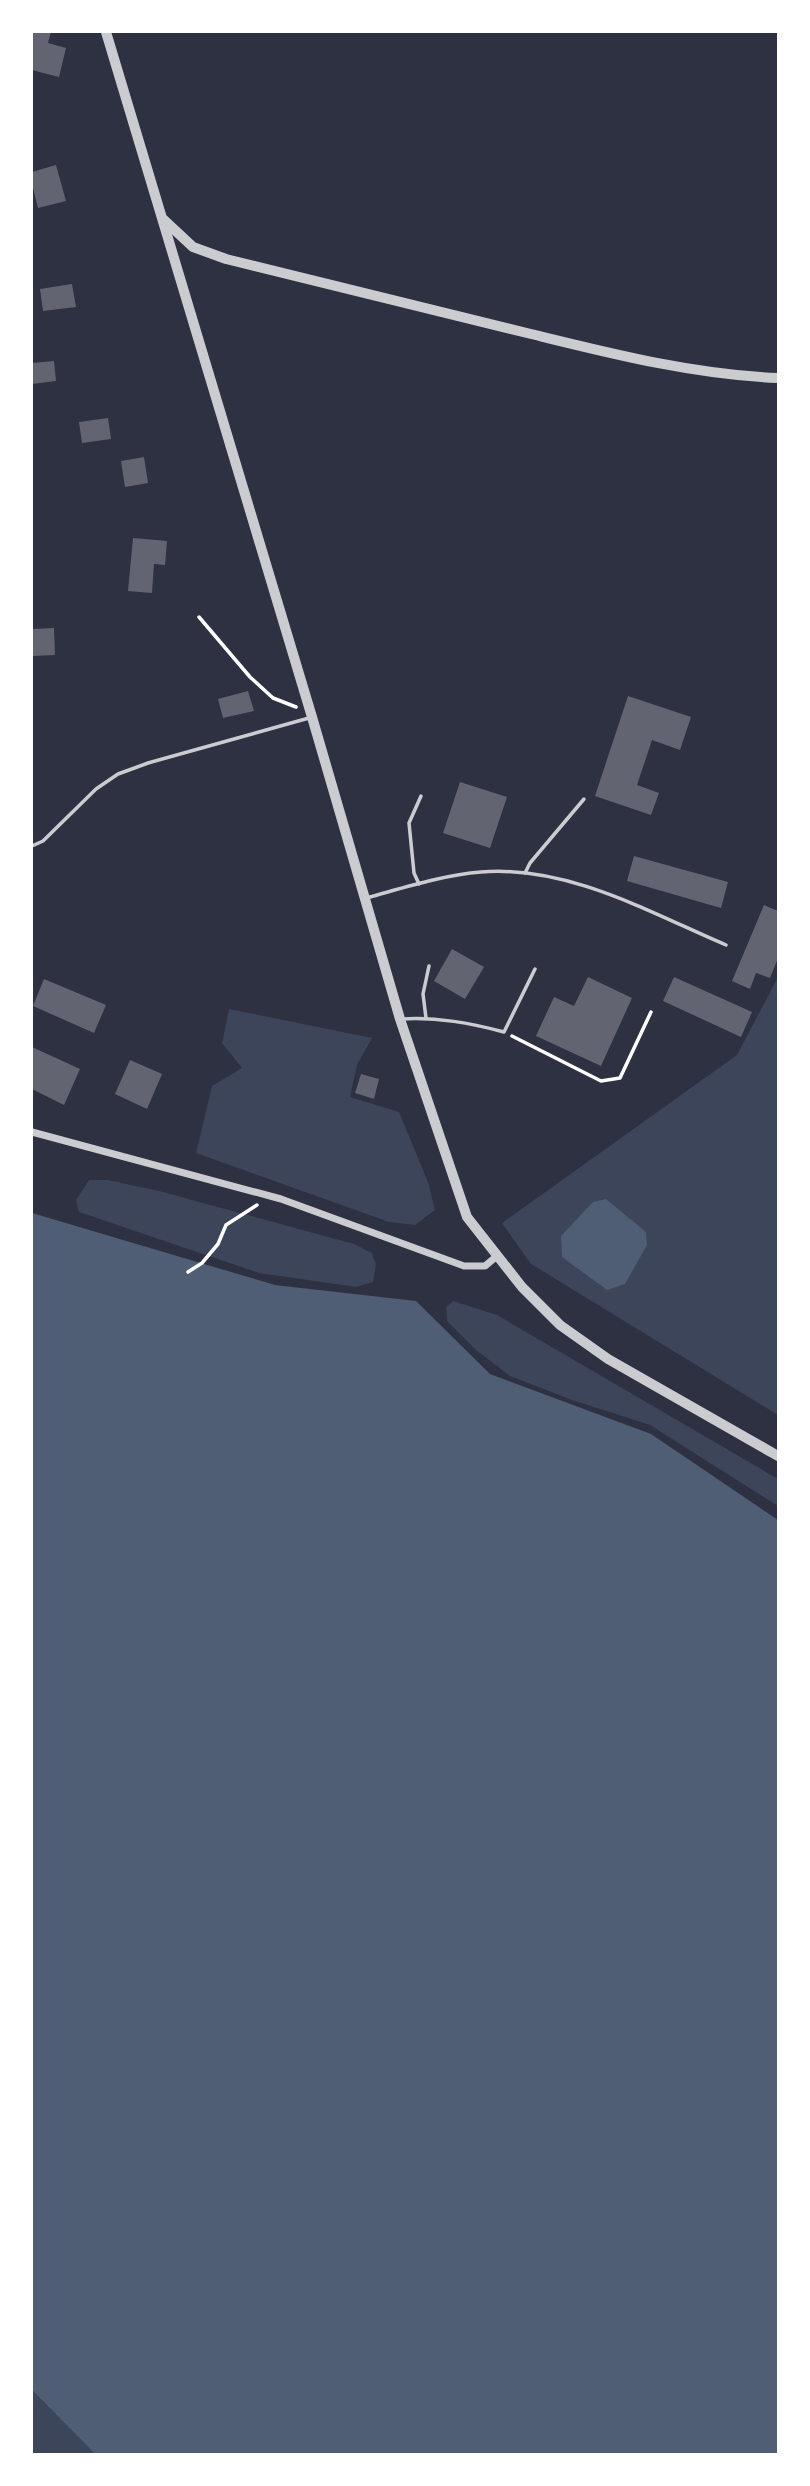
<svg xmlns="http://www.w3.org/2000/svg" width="810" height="2486" font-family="'PT Sans Narrow',sans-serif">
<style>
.green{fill:#3c4559}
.water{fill:#4f5d75}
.building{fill:#626471}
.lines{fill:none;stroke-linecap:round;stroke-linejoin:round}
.path{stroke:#fff;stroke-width:3.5}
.service{stroke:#caccd0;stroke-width:3.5}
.minor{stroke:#caccd0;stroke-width:7}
.tertiary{stroke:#caccd0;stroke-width:10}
</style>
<rect width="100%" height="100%" fill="#2d3142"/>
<g class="green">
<polygon points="778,977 778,1415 531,1264 502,1223 737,1055"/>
<polygon points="229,1009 372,1038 357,1065 350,1097 399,1112 428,1182 435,1210 415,1225 389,1222 196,1153 212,1086 242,1068 222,1043"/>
<polygon points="89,1180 108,1180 159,1191 354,1244 372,1253 376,1265 373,1282 356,1287 259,1273 79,1212 76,1200"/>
<polygon points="453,1301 497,1315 778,1479 778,1506 650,1425 572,1400 510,1376 476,1350 447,1321 446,1307"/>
<polygon points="32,2390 95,2454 32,2454"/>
</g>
<g class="water">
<polygon points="606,1199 646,1232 647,1245 625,1284 607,1290 562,1257 561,1236 593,1202"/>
<polygon points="32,1213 275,1285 416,1301 490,1374 651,1434 778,1520 778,2454 95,2454 32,2390"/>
</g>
<g class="building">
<polygon points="33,32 51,32 48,43 66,48 59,77 32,70"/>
<polygon points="56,165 66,201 38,208 32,184 32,172"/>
<polygon points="72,284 76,307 43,311 40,289"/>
<polygon points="54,361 56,381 32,384 32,363"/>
<polygon points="108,418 111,439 82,443 79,422"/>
<polygon points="144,457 148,483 125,487 121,461"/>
<polygon points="133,538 167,541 165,565 154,564 152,593 128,591"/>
<polygon points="54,628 55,655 32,656 32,629"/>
<polygon points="248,691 254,711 223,718 218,699"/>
<polygon points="628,696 691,717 680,750 652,740 637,785 659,793 651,815 595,796"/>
<polygon points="460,782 507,797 490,848 443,833"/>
<polygon points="634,856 728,882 721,908 627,881"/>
<polygon points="764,905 778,911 778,958 770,978 756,973 750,989 732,981"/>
<polygon points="452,949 484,967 465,999 434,981"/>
<polygon points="588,977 632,998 601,1066 536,1036 554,997 574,1006"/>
<polygon points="674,977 752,1012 741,1037 663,1001"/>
<polygon points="44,979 106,1005 94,1033 33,1006"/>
<polygon points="32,1047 80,1069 64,1105 32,1089"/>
<polygon points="130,1060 162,1074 147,1109 115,1094"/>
<polygon points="361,1074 379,1079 374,1099 355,1093"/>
</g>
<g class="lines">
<g class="path">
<polyline points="199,617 250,677 273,698 296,707"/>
<polyline points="512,1036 601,1081 620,1078 651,1012"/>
<polyline points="188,1272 202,1263 218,1244 226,1225 257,1205"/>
</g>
<g class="service">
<polyline points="32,846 43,841 96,789 118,774 148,763 309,718"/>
<polyline points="525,873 530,863 584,799"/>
<polyline points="419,884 414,873 409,823 421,796"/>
<path d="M366 898C403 888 443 875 481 872 567 865 649 912 726 945"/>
<polyline points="426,1018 423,994 429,966"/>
<path d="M402 1019C438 1017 470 1023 504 1032L535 969"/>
</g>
<polyline class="minor" points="32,1132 281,1199 464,1266 485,1266 497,1256"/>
<g class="tertiary">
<polyline points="106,32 312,717 400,1019 467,1217 522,1287 560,1325 608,1359 778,1456"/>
<path d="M164 220 193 247 226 259C326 284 426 309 527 333 609 353 694 375 778 378"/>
</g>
</g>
<rect width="810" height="2486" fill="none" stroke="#ffffff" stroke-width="66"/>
</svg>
